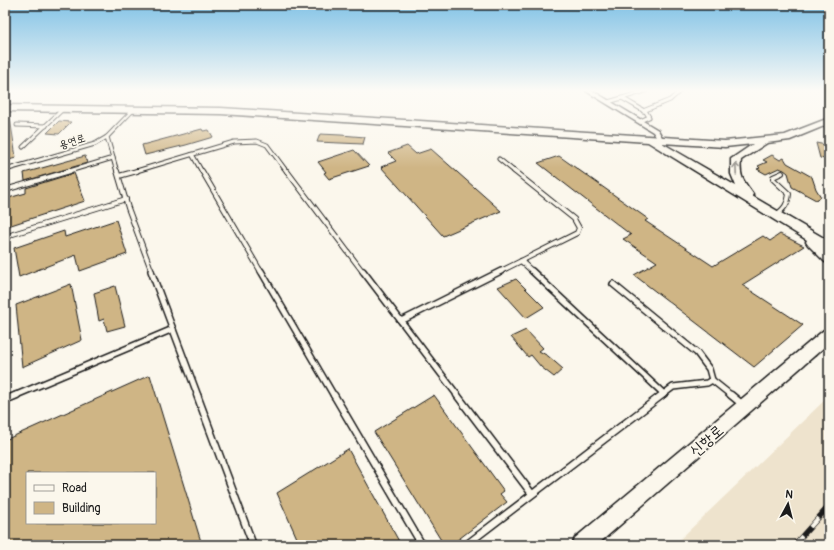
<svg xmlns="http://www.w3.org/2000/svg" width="834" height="550" font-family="Pangolin,'Poor Story',sans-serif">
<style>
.built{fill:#eee3cd}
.building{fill:#cfb585;stroke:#1c1c1c;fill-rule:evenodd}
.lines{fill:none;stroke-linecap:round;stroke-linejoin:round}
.lane-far3-casing{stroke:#1c1c1c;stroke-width:5}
.lane-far2-casing{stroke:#1c1c1c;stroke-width:6}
.lane-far1-casing{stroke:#1c1c1c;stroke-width:8}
.lane-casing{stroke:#1c1c1c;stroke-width:9}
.street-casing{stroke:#1c1c1c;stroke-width:3}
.secondary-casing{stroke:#1c1c1c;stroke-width:3}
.lane-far3{stroke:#fbf7ec;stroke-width:3}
.lane-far2{stroke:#fbf7ec;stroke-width:4}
.lane-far1{stroke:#fbf7ec;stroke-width:5}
.lane{stroke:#fbf7ec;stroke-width:6}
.street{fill:#fbf7ec;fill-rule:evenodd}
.secondary{fill:#fbf7ec;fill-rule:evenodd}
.rail-casing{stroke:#1c1c1c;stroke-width:5.5}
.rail{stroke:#fbf7ec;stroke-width:4;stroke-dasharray:12;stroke-linecap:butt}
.oneway{stroke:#97948e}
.labels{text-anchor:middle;stroke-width:3.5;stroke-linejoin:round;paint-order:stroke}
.far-street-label{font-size:11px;fill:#1c1c1c;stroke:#fbf7ec}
.near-street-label{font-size:16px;fill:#1c1c1c;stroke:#fbf7ec}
</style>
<rect width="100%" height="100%" fill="#fbf7ec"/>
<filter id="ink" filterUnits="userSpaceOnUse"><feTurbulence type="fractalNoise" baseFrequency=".025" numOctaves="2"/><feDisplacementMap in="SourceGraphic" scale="8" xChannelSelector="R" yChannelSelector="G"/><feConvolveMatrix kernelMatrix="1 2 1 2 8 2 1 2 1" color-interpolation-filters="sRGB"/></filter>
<g filter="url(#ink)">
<polygon class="built" points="829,396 829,545 674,545"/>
<g class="building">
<polygon points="5,117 10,117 16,158 5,161"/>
<polygon points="59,121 71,122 59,134 47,133"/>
<polygon points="202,129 203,131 209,130 213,137 186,145 145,155 142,145"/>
<polygon points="320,134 341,135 365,137 363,144 317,142"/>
<polygon points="816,143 826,145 829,160 820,158"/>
<polygon points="407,146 416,154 431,149 501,211 443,236 381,167 396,161 388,153"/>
<polygon points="354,150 369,166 329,179 324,173 326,172 318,162"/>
<polygon points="772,155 780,160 784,158 787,163 812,177 816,189 821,197 816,200 792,187 788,173 784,170 779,168 766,174 757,169 760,168 758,166 767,162 763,160"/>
<polygon points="85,156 87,163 25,181 24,173"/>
<polygon points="559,156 648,219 645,221 713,266 763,236 770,241 780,234 804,246 742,285 803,325 754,367 634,275 657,262 623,239 631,235 538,163"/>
<polygon points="74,173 85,201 5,227 5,199 26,193 26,188"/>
<polygon points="116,220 127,254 80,271 76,255 19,277 14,248 64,231 65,237"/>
<polygon points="516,279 544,307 526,318 498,287"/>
<polygon points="71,284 82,340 22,367 16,305"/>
<polygon points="115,286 125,326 107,331 104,319 99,321 94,293"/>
<polygon points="526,330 543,348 539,351 548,356 563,369 554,377 541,367 531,355 528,357 511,337"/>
<path d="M150 375 202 545H5V440ZM27 473H155V523H27Z"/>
<polygon points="434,395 504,491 500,494 507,502 451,545 444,545 374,432"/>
<polygon points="348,449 401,545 300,545 277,493"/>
</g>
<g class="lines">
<defs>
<g id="lane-far3">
<polyline points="622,98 645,91"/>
<polyline points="608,102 622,98 646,112 649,117 640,121"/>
<polyline points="643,111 670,100 680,91"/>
<polyline points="17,125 46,126"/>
<polyline points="107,137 117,172"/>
<polyline points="23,147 63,109"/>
<polyline points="192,154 202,172"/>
<polyline points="499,159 515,172"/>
<polyline points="5,170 95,144 107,137 133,110"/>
<polyline points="66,172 113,158"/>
<polyline points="133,172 234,142 257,141 267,145 287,172"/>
</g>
<g id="lane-far2">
<polyline points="117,171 128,208 152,272"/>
<polyline points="202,171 261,272"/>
<polyline points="287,171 363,272"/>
<polyline points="119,176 137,171"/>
<polyline points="5,190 70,171"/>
<path d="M776 215C784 209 788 204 789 194L773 179V177L782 173"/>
<polyline points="5,239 13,234 126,199"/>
<polyline points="521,261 533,272"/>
<polyline points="499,272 577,233 579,228 574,219 514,171"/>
</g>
<g id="lane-far1">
<polyline points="151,271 198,396"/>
<polyline points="261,271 334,396"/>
<polyline points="363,271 458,396"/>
<polyline points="532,271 664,394"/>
<polyline points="613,284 697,353 709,369 712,380 707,383 673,387 661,396"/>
<polyline points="401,321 501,271"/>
<polyline points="712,380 732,396"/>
<polyline points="14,396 173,329"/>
</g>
<g id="lane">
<polyline points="197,395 253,545"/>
<polyline points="334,395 422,545"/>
<polyline points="457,395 532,494"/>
<polyline points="731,395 743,405"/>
<polyline points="5,400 17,395"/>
<polyline points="466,545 662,395"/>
</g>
<polygon id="street" points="586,91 593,91 658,130 663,139 660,141 658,140 653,132"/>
<g id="secondary">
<path d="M5 105 221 108 725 141 785 135 829 118V124L790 140 767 143 741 160C739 178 744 181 753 194L752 196 829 241V264L825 262 808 245 806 242 807 240 648 142 221 114 5 111ZM662 143 725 147 753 144 731 159V174L736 186Z"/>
<polygon points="829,328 829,343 597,545 572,545 575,538 824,330"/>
</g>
</defs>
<use href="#lane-far3" class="lane-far3-casing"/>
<use href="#lane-far2" class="lane-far2-casing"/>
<use href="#lane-far1" class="lane-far1-casing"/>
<use href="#lane" class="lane-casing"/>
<use href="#street" class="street-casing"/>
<use href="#secondary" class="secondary-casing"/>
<use href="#lane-far3" class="lane-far3"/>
<use href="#lane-far2" class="lane-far2"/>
<use href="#lane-far1" class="lane-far1"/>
<use href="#lane" class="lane"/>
<use href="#street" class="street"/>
<use href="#secondary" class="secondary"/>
<defs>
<polyline id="rail" points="794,545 829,506"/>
</defs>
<use href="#rail" class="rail-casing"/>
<use href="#rail" class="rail"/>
</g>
<defs><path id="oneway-shaft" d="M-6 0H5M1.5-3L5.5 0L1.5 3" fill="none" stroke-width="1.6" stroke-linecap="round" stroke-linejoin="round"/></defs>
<use class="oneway" href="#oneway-shaft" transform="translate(736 169) rotate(-92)"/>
</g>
<linearGradient id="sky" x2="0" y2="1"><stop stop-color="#81c2e6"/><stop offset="0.54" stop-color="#fdfbf6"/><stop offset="1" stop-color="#fdfbf6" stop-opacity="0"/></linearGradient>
<rect width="834" height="168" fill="url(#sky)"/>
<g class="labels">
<g class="far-street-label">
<text transform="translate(72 141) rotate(-17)" y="4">용연로</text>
</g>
<g class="near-street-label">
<text transform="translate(706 440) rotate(-41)" y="6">신항로</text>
</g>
</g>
<rect width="834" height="550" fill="none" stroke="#fbf7ec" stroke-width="20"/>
<rect x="10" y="10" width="814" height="530" fill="none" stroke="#1c1c1c" stroke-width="1.5" filter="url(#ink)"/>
<rect x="26" y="472" width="130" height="52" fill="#fbf7ec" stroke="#a29f99"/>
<rect x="34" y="485" width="20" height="6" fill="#fbf7ec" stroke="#a29f99"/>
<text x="62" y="492" font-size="12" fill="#1c1c1c">Road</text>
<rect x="34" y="502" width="20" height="12" fill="#cfb585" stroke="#a29f99"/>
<text x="62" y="512" font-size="12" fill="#1c1c1c">Building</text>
<g transform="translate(788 504) rotate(7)" stroke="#fbf7ec" stroke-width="3" paint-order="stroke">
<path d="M0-3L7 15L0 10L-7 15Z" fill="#1c1c1c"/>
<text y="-6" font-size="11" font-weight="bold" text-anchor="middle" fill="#1c1c1c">N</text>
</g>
</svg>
